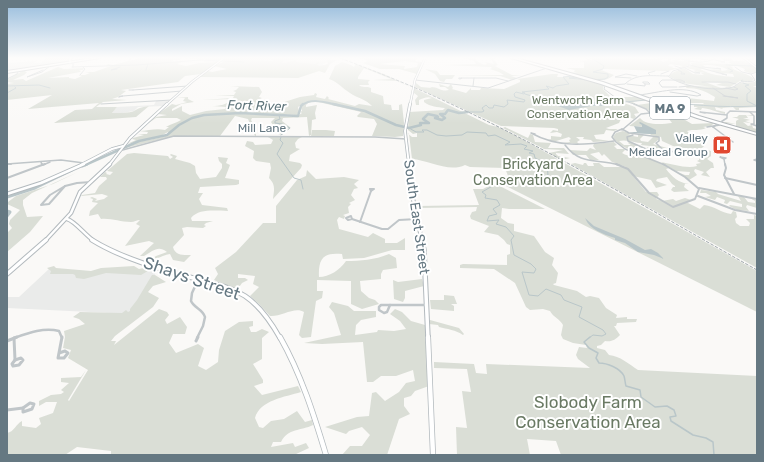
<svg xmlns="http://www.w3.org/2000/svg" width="764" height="462" font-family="Rubik,sans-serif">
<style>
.built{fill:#eaebea}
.green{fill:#daded6;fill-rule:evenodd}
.water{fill:#b9c6c9}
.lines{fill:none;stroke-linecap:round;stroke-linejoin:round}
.stream-far1{stroke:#b9c6c9;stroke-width:1}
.stream{stroke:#b9c6c9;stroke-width:1.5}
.river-far2{stroke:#b9c6c9;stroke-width:2}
.river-far1{stroke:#b9c6c9;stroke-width:2.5}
.river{stroke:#b9c6c9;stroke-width:3}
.secondary-far4-casing{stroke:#b3babe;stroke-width:2.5}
.secondary-far3-casing{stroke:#b3babe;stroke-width:3.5}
.secondary-far2-casing{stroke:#b3babe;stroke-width:4.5}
.secondary-far1-casing{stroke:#b3babe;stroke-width:5.5}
.secondary-casing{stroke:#b3babe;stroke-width:6}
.highway-casing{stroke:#b4b9bc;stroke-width:2}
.street-far4{stroke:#c0c6c9;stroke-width:1}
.street-far3{stroke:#c0c6c9;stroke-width:1.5}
.street-far2{stroke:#c0c6c9;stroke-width:2}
.street-far1{stroke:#c0c6c9;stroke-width:2.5}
.street{stroke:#c0c6c9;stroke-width:3}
.secondary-far4{stroke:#fff;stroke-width:1.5}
.secondary-far3{stroke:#fff;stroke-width:2}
.secondary-far2{stroke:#fff;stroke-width:2.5}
.secondary-far1{stroke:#fff;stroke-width:3.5}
.secondary{stroke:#fff;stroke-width:4.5}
.highway{fill:#fff;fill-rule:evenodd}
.rail{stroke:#a2aaaf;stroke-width:1;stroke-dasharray:3.5 1.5;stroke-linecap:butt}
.labels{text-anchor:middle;stroke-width:4;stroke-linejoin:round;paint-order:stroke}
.far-park-label{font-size:12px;fill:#6a7a64;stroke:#fff}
.far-street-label{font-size:12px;fill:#657882;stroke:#fff}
.far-poi-label{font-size:12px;fill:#657882;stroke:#fff;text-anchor:end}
.far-water-label{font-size:13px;font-style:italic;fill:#60767c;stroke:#fff}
.shield{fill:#fff;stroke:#93a0a8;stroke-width:1}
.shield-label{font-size:13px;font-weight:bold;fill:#657882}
.park-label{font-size:14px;fill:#6a7a64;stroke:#fff}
.street-label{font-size:14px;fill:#657882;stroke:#fff}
.near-street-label{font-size:17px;fill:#657882;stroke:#fff}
.near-park-label{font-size:17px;fill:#6a7a64;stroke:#fff}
</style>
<rect width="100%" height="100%" fill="#faf9f7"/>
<g class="built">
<polygon points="45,58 70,58 69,61 65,63 7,71 7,63 36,61 34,63 41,63"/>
<polygon points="207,58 332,58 318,68 286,63 222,60 220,62 204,62"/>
<polygon points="156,101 169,101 164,106 138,107 134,111 122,113 112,113 117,107 154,105"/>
<polygon points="147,265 158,269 132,314 7,308 7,297 19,297 49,269 142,274"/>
</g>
<g class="green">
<path d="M140 58H222L219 60 183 58 178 59 183 60H173L172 62H182L177 64 186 66 199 63 218 62 201 74 185 76 178 82 121 90 126 91 118 97 112 99 127 100 103 102 96 107H117L112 113C118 113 130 113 134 111 139 108 142 107 149 106L136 117 54 123 75 110 92 109 99 103 28 109 52 95 7 100V84L14 83 7 82V80L24 70H27L25 72H27L24 75 13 80 23 79 26 81 58 67 64 69 84 68 83 70H79L81 71 80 72 48 78 69 77V78L75 79 82 76 79 75H85L90 73 85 72H94L111 66H106L108 64 113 65Z"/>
<polygon points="273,58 310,58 278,61 283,61 282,63 284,63 296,60 296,62 315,64 318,62 320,63 317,64 319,66 328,64 327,60 337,60 330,64 325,73 319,71 298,78 200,77 208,71 212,72 227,69 214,66 226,61 223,60 224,59 274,61 272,60"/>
<path d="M360 58H418L415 61 422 62 417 74 399 69H380L363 63 368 61ZM405 61 418 63 417 67 404 69 405 66 379 64Z"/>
<path d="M463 58H474C478 62 483 66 487 64L485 62 494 64 490 58H496L493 59 498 65 495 66 512 75 522 76H511L517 78 512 80 500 76 455 75 452 79H446L444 82 440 81 435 74 425 69 437 71 440 75H504L499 72 490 69 492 68 491 67 444 65 476 64 474 61Z"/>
<path d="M584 58 592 60V58L664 59 659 60 664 62 668 60 667 58 671 59 670 61 674 62 673 60 687 61 689 60 681 59 684 58 713 59 704 60 707 61 699 59H691L688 63 689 65 682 68 680 67 683 66 670 64 668 66 674 67 671 68H680L667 71 603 69 601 70 614 75C602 86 585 76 571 73L578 72H574L575 70 566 68H584V62L579 61 588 60Z"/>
<path d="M722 58H731L733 61H742L739 60 747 61 744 62 750 63 757 69V72L750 73 744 71 745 69 737 66H730L733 67 732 68C739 73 748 73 754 79L750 82 740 81 730 87 716 85 722 83 705 82 721 88H718L734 87 740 83 754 82 757 80V86H753L757 88V107L739 108V110H736L733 107 722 108 723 109 715 107 716 110 725 112V114C717 112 707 108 702 108L701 110 694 109 698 107H694V104H704L703 103H685L689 106 687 107V109L679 110 650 99 679 97 714 101 715 97C705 91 698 88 686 88L687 86 684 85 712 87 682 83 686 81 680 82 673 80H676L670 77V75L674 72 684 68 693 74 704 75 701 73H705L693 71 696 70 686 68 692 65 691 63 732 64 728 62H730L729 61H724ZM703 65C712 65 720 65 728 70L722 71 721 70 708 69 714 70 710 71 717 72 715 73 727 74 723 73 733 74 734 77C722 76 710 75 700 69L703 68 702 67H705Z"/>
<path d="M342 62 351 65 354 67 356 64 384 74 410 87 397 81 373 80 391 79 364 68 358 77V79L370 80 368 82 369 85H359C362 88 367 86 371 88V92L383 96 384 104 391 105 392 110H399V105L402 104 404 123 403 136 395 137 372 136 377 124 374 119 358 117 357 116 361 112 314 101 309 102 306 105V107L317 105 315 113 316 119 312 120 311 135 309 136 307 117 283 118 282 121 291 128 287 129 282 135 278 134 282 130V127L278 125 276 128H270V126L273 125 271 122 275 118H252L251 120 256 129V136H255L248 119 235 116 220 136H174L125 148C136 139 154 141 168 135V132L159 137 127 144 136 140 132 139 133 138 144 135 138 134H147L148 132 139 131C149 131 155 128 165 130L169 127H166C171 124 176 123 181 120L177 118H156L147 124 156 117 167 115 158 114 172 104 176 105 187 102 183 101 185 98H177L188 97V99L194 102 181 104 172 109V111L182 106V111L190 115 206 111 225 109 226 107 212 106C220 106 227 105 231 99L202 100 233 98 234 96 215 95H234L236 92 233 91 236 90 239 87 230 86 259 87 262 92 259 97 262 98 258 100 263 101 265 104V107L247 112H235L238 113 296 117 302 113 300 112 302 111 301 107C309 99 318 102 327 102 315 99 309 100 298 107L299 111 297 115 253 113 256 112V111L300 97 314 95 315 93 317 94 316 97 325 99 327 96 329 98 328 99 355 106 359 104 372 106C366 99 357 98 350 93 342 88 338 82 329 79L335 66Z"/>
<path d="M552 74H558L557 77H578L604 85 603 89 613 99 635 107 639 113 634 114 636 117 634 119 625 116V119H621L619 123 606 128 609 129H618L614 131 606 130 604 134 594 135 596 139 610 141 593 142 591 140 583 139 584 137H576L580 140 577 142 579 144 563 143 570 142 569 140 571 139 569 137 553 142 548 140 551 139V136L561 137 562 134 557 132 550 133 553 130 558 131V129L554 128 501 126 415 87 416 83 421 87 432 88 430 87C437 86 441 92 449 90L445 87H438H440L439 84 448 87 451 84 453 88 452 89 466 93 471 88V90H480L481 88 504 89 520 82V80L517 79Z"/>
<path d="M414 88 489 125 498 127 520 138 757 271V312L500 183 498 181 508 176 505 168 470 167 465 165C449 173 428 160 412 159L409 134 406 132 412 137H417V133L413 134 408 130 409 112 443 110 445 108C437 107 431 107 424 102V100L432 98C428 96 423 98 419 100V105H416L415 100 418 96 414 93Z"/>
<path d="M616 97H637L673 109H662L672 112C659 119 649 109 637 105L651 103C646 99 638 101 633 102L635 104H634L615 98Z"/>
<path d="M655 114 677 119 680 117 692 124 714 123 711 126 703 127 706 128C700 131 693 129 687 131L693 137 705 139 703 142 704 146 702 148 711 151V156L707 159 713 163 714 168H711L706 172 710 177 701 175 704 172 695 169 694 171 697 175 689 180 680 173 685 175H689L690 172 676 171 661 162C672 164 687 169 697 166L696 164 701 163 697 161 699 160V159L704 155 700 151 673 146 662 141 661 137 651 135 645 127 629 126 640 118C646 126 663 124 672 123L669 119Z"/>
<polygon points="739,115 752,115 753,116 746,115 748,118 743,118 750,120 745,121 751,123 743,122 748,126 752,125 753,128 757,129 757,133 736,127 736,124 722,123 726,122 736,124 736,121 739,119 732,117 737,117"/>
<polygon points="505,127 528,138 530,134 533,135 535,142 551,143 548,148 564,148 569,154 556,153 556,154 558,156 570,158 561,160 549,153 563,150 544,149 503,128"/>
<polygon points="312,130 326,130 335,131 334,136 311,136"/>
<path d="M623 131 631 134 628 135 638 137V135H644L640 139 641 141 648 142 653 137H658V140L653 144 667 148V147L672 150H657L646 153 643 150 650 146 641 145 642 143C635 143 627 139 619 141L624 145H631L628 143 629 142 637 145 633 148 641 149 637 152C628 149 618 146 613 137L616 133Z"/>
<path d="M268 137H302L298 139 295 143 296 148 300 149 290 155 289 161 300 163 302 165 301 168 273 199C274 190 276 185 269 178L271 168 270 163 256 161 253 158 254 151 245 146 247 141 253 142 255 145 271 144 273 140Z"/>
<path d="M614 142 617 145 614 146 617 149H624L625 150 622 153C631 158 632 155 640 155 647 156 663 165 669 168L666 169C672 177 679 183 689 184H685L684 187 689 191 674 192 671 190 673 187H675V186L672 184 667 177 657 179 656 181 667 185 656 188 651 180 633 176 646 192H657L659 195 656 199 662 201 673 199 676 201 685 198 691 200 686 202 700 209 704 205C715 206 721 213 731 214L733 211 736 212 737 217 735 219 736 223 740 226H749L750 223 746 219H754V215L757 216V268L571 164 575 163 583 165 584 163H586L588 166H594L593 163H599L604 167H626L612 162 604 154 602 156 599 152 590 154 599 160H590L586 155H573L569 150 587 151 590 148 596 150 593 146 594 144Z"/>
<path d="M134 153 168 156 170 159 173 157 170 155 171 154 177 156 175 159 190 163 195 166 196 173 200 179 216 177 222 168V164L219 161 218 157 228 158 226 163 230 165 225 178 239 180V184L236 185 200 187 198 193H203L199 199 202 205 227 208 228 211C217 211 199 208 191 218L192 221H213L206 223 204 225 206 226 203 228 187 227 182 228 184 235 173 247C175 256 184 255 191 255L184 262 173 260 170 254C163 255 158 259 152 259L156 256 167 252C158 245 153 251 144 256H140L154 243 149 241 125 246 140 226 136 224 140 220C137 220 134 222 131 222 120 222 111 218 101 219L98 214 89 216 90 211 98 203 92 202 93 199 90 198 92 197 97 199 95 201 104 199 108 196 102 194 81 196 82 195 95 193 99 186 107 179 106 177H100L105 172 107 173 106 174 110 175 113 172 107 171 127 154Z"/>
<path d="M307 170 316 179 344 177 359 180 354 184 358 188 354 189 351 195 355 200 349 203 351 204 348 207 349 213 343 215 345 216 344 219 339 217 337 220 339 229 368 237 373 233 385 239V243H397L405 238V250H392L364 258 343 259 342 254C324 252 318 258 319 277 329 277 340 270 346 261 361 261 374 260 389 254L396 258 397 268 383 270 381 274V279L360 281 361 291 369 298 375 300 379 304 362 309 351 304V281L317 280V291H323L322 298 316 301 311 337 302 338 299 335 304 312C295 306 281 317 270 316L259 304 250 296 259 287 253 284 255 276 238 274V278H245L248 280 242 283 237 290 214 280 218 274 215 268 236 252 263 223H276V206L297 180 306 176Z"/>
<polygon points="78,172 32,193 23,200 23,205 27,217 43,216 30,232 7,252 7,233 12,228 9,224 10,220 20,210 7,204 8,202 16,196 53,184"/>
<path d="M494 183 545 209H509L502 208 501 218 508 223 514 224V231L534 236 545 252 554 258 552 265 558 273 556 283 553 284 554 285 577 291 586 297 590 296 599 298 606 308 617 315 616 318 627 317V319H637L636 322 617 323 616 326H614L620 335C615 340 612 342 605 341L601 345 597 346V348L605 350 609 355C620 356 629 364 638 370L757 376V455H561L556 441 527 439 530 455H457L456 427 467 428 462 391 471 392 467 369 434 368V362L474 364 476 373 487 374 486 364 590 368 578 359 576 355 579 347 587 348 586 345 573 343 563 339 561 335 563 325C560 319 553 317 550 311L543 309 530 310 526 307 515 283 494 269 460 268V265L463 264 507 265V255L510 254V245L507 244 504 240 498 235 484 232 489 226 471 219 470 216 472 212 476 211 477 207 419 208 418 206 479 205 473 189H483Z"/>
<polygon points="701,190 716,192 718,194 741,201 738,196 744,197 748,202 755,203 755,201 750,198 757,200 757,208 747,205 746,207 749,211 737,210 729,206 730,205 742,207 742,204 730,201 727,204 724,203 725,200 717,197 715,200 705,197 711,196 706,193 700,193"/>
<polygon points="54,266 56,268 91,271 101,268 134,266 139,269 148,267 153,268 141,275 106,273 84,279 76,278 75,275 73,274 50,274 51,271 47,268"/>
<path d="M152 275H155L166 282 153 286 148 292 159 298 153 307 115 336 111 341H116L114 345 159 309 167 312 169 315 165 320 167 324 180 317 187 327 185 334H173L169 343 176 353 198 344 204 348 198 366 206 370 218 362 219 350 225 331 239 322 253 321V326L249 327 251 332H256L262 329 269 332 262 338V359L253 364 263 380V383L254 386 262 395 298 386 301 392C285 397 260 400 255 418L259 427 263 428 271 421 284 419 297 411 305 422 312 420 313 425C301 431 288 428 281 442H273L271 447 293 443 295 447 306 443 309 448 294 455H111V451L77 447 65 455H7V433C14 432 16 424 22 421V426L36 428 41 424 39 418 53 413 57 402H46L39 406V401L51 395 61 394 64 392 61 390 69 383 61 382V378L81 377 86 370 68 400 69 401 88 370 68 358 71 350 63 348 65 337 64 331 85 324 79 319 73 317 80 312 122 313 126 310 128 312 130 311V309L137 300Z"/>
<polygon points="422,279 424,286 405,291 405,298 403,302 394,299 393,280 398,282"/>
<polygon points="444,295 454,296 457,304 451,304 454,306 454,311 431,309 430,300 444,300"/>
<polygon points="332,302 348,306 354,311 376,311 376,317 361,320 356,325 355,335 377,332 378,330 394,331 406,329 400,321 390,314 395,309 402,312 411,321 425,325 429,386 415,391 411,396 404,398 404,406 410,414 399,419 387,455 342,455 350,446 362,446 370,435 362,427 349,431 346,434 325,427 357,417 369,416 372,393 376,392 385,401 399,392 406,383 415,381 413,370 396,376 381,376 373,382 367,382 363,342 322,344 304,343 341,335 334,313 329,307"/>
<path d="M430 320 459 328 464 334 463 335C456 330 447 329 439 327L438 325 429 324Z"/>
</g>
<g class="water">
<polygon points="557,101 559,101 572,105 587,102 614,102 618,104 606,106 591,106 569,110 558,106"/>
<path d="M640 122 656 130V134C648 134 638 134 628 132H637L634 126 642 127V125L639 123Z"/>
<path d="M585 218 594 226 625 239 645 250 651 249 658 253 664 259 654 255 638 252 625 243 615 240V238C603 234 590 230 585 218Z"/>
</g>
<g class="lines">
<g class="stream-far1">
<polyline points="591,58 604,66 603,69 593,72 608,74 608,77 605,79 593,80"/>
<polyline points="726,65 752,66"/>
<polyline points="728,68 733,71 730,72"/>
<polyline points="577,77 569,78 588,80"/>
<polyline points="742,80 741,81 743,81"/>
<polyline points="743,83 749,85 745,86 751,91 747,94 747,101 757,106"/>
<polyline points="7,86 39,85 50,88"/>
<polyline points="7,93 16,88 15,87"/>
<polyline points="525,94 558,104"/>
<path d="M651 99C685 105 722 108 757 106"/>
<polyline points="624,102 647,100"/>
<polyline points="615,104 621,103"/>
<polyline points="468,112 482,112 484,111 482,108 486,105 489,108 493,108 494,105 504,107 508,104 507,100 524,102 525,100 515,97 514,94 516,92 524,94 525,93 522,92 549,89 546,86 553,88 556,86 569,84 563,77 573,76"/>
<polyline points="279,115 280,119 275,121 275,123 282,124 290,128 281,135"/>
<polyline points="409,128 416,132 424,132 422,130 427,130 437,135 446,136 462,135 467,132 486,133 488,136 495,135 510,142 505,145 521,144 527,146 524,149 533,151 529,153 534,154 535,158 547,164 548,175 536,180 504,177 503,180 482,192 486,195 485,198 497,200 500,205 493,209 497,214 489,216 487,221 499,220 496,224 506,227 514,236 511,240 514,255 531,264 536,269 534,273 522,272 529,295 538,296 546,289 561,295 564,300 582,307 579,317 603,330 606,334 602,336 593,335 589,338"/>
<polyline points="281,137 280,140 283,143 277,154 294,178 301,180 303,189"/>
</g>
<path class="stream" d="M590 337 584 342 589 348 598 353 596 358 599 363C607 363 620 368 624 376 625 379 625 383 626 386L640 390 641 397 655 407 667 406 674 410 676 416 670 417 671 421 693 435 706 438 713 442 714 455"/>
<path class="river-far2" d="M302 105C313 97 326 103 338 105"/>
<g class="river-far1">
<polyline points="333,104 365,111 396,125 409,128 421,125 420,123 429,123 423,119 428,114 437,116 438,117 435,118 442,120 445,118 440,114 445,114 448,110 459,113 468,112"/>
<polyline points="85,165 139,141 167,135 179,125 192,118 204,115 240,113 298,116 301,106 303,104"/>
</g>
<g class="river">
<polyline points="82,166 87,164"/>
<polyline points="7,197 35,188 72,170"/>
<polyline points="7,211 10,212 7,216"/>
</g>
<defs>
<g id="secondary-far4">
<polyline points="744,58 757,68"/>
<polyline points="70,63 70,59 72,58"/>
<polyline points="166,105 193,81 224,58"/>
<polyline points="410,105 415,80 425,58"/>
</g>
<g id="secondary-far3">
<polyline points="81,165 112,149 123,146"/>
<polyline points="109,165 130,138 167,104"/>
<polyline points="409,165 405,131 410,104"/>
</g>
<g id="secondary-far2">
<polyline points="409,164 409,180 422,241"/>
<polyline points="7,194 41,183 84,164"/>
<path d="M67 219C75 221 85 235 94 241"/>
<polyline points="45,241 71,213 80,192 110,164"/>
</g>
<g id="secondary-far1">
<path d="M92 240C121 258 160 269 193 278 210 283 229 286 245 296 260 306 271 322 280 338"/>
<polyline points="422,240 424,250 428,338"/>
<polyline points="7,274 46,240"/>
</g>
<g id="secondary">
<path d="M280 337C301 374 314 415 326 455"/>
<polyline points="428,337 433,455"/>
</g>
<g id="highway">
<polygon points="93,58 100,58 7,73 7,71"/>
<polygon points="511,58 516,58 603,82 699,116 757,133 757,135 697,118 601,84"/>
</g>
</defs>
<use href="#secondary-far4" class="secondary-far4-casing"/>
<use href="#secondary-far3" class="secondary-far3-casing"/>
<use href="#secondary-far2" class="secondary-far2-casing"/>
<use href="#secondary-far1" class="secondary-far1-casing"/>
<use href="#secondary" class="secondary-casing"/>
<use href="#highway" class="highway-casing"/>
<g class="street-far4">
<polyline points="658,58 679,59"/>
<path d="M678 58C690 62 704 65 716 58"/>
<polyline points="130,60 131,58"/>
<polyline points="715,60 725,62 721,62"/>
<polyline points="748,60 757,58"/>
<polyline points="222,61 244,62"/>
<polyline points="73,62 73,67"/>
<polyline points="690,65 727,75 722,74"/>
<polyline points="675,66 681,68"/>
<polyline points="72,67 136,65 200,60 221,61"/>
<polyline points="702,67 721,69 717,68"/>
<polyline points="735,67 742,72 751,74"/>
<polyline points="685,68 695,73 700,73 695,72"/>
<polyline points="117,69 111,70 120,67"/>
<polyline points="43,70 27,77 42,72 50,66"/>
<polyline points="146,70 148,64"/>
<polyline points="678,70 682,72 681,74 685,74 683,73"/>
<polyline points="661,74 669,71"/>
<polyline points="80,75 85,69 83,67"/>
<polyline points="650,75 648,73 655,71"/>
<path d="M668 76C681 87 717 92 733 87 736 86 738 83 741 82 745 81 750 82 754 81L755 80 751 74 757 72"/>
<polyline points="669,76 673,71 689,66 689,61"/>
<polygon points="459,78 462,78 460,79"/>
<polyline points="462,78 496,78 508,81"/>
<polyline points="631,78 615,77 626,74 637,76"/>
<polyline points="7,79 17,74 19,70"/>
<polyline points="415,80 488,88 547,68"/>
<polygon points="643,82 648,82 650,84 645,84"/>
<polyline points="702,82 728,82 736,84"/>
<polyline points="627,84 645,86 645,84"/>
<path d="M611 85 625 84C636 73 653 76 668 76"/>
<polyline points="473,86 474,78"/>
<polyline points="605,86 604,89 616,98 637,105"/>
<polyline points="677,87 662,87 659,83 662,80 681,80 685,82 680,82"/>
<polyline points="679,87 690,86"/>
<polyline points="713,88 725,96 738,98 723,96"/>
<polyline points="726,88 735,90 738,89 734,87"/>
<polyline points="129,90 133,90"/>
<polyline points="133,90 188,86"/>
<path d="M639 95C658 93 684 84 701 95L697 96 670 92"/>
<polygon points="121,96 123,96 119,97"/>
<polyline points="123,96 182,91"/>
<polyline points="101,104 172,100"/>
</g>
<g class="street-far3">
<polyline points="750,112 754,116 754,124 751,124 757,126"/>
<polyline points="705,113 700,112 727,115"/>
<polyline points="707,127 720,125 719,123"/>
<polyline points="713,127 727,118 727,114 730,111 757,112"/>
<polyline points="713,127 733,142"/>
<polyline points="622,129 629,133 659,137 659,141 656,143 663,150 655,153 650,158"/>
<polyline points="622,129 615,132 612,137 616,142 625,149 665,165"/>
<polyline points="622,130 641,114 650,113 646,109 634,104"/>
<path d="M535 134 531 133C558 148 585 145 614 141"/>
<polyline points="633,135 627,137 628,141 655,153"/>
<path d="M565 145C581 166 597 158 619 165"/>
<polyline points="663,150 681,153"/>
<polyline points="119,151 174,136 375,137 406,139"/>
<polygon points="720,157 726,158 724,159"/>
<polyline points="724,159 725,165"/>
<polyline points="757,159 754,160 757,161"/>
<polyline points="41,162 42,165"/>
<polyline points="7,164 61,160 84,163"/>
<polyline points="43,165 50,162"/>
</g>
<g class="street-far2">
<polyline points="7,164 11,164"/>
<polyline points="616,164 628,169 649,193 673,207 695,199 699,189 685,177 663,164"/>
<polyline points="725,164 726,168 724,175 734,194"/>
<polyline points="42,165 45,164"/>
<polyline points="7,178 42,165 42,164"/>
<polyline points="725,178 757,185"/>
<polygon points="65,186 49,204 41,205 50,195"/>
<polyline points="65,186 77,183 91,182"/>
<polyline points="699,188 757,199"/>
<polygon points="370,189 374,189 371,191"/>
<polyline points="698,196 735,210 757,214"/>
<polygon points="351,216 352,219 348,220 346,218"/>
<polyline points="352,219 382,229 388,229 399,220 417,219"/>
<polyline points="360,222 371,191"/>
</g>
<g class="street-far1">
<polygon points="381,305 390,305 387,312 384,313 379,310 379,307"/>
<polyline points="390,305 426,305"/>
<path d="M14 338C28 333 44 327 59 331L62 338"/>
<path d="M197 338 203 326 205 317C203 309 194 308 191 301L192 293 198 280"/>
</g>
<g class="street">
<polyline points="14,338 15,360"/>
<polyline points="7,341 17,337"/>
<polyline points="196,341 198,337"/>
<polyline points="59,353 65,351 68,353 64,358 58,358 62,337"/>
<polygon points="21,358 23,360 19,365 13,366 12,364 15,360"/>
<polygon points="30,403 34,404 32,409 23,412 23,408"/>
<polyline points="7,410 23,408"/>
</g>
<use href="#secondary-far4" class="secondary-far4"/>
<use href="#secondary-far3" class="secondary-far3"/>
<use href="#secondary-far2" class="secondary-far2"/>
<use href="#secondary-far1" class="secondary-far1"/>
<use href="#secondary" class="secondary"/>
<use href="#highway" class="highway"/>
<path class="rail" d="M340 58C377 72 413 86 449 103 555 152 655 213 757 270"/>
</g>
<linearGradient id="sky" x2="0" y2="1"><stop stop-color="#95bbdc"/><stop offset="0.47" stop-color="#fdfcfb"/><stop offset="1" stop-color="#fdfcfb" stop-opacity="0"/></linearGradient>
<rect width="764" height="123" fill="url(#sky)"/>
<defs>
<symbol id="hospital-square" viewBox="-11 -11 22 22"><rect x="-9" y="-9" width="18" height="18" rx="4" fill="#e14830" stroke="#fff"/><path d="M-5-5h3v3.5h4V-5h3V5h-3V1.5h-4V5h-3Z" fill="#fff"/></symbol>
</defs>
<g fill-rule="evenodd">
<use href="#hospital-square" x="711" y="134" width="22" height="22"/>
</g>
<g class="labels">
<g class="far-park-label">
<text x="578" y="104">Wentworth Farm<tspan x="578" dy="14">Conservation Area</tspan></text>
</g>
<g class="far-street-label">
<text x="262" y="132">Mill Lane</text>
</g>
<g class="far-poi-label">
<text x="708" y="142">Valley<tspan x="708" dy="14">Medical Group</tspan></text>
</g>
<g class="far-water-label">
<text transform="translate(257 105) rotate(2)" y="5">Fort River</text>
</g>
<rect class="shield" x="650" y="97" width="40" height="22" rx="3"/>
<g class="shield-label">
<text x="670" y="113">MA 9</text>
</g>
<g class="park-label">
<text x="533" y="169">Brickyard<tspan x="533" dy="16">Conservation Area</tspan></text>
</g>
<g class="street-label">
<text transform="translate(417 217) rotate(82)" y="5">South East Street</text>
</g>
<g class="near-street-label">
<text transform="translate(192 278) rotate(19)" y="6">Shays Street</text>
</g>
<g class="near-park-label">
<text x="588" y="408">Slobody Farm<tspan x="588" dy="20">Conservation Area</tspan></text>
</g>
</g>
<rect width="764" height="462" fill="none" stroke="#657882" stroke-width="16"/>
</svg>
